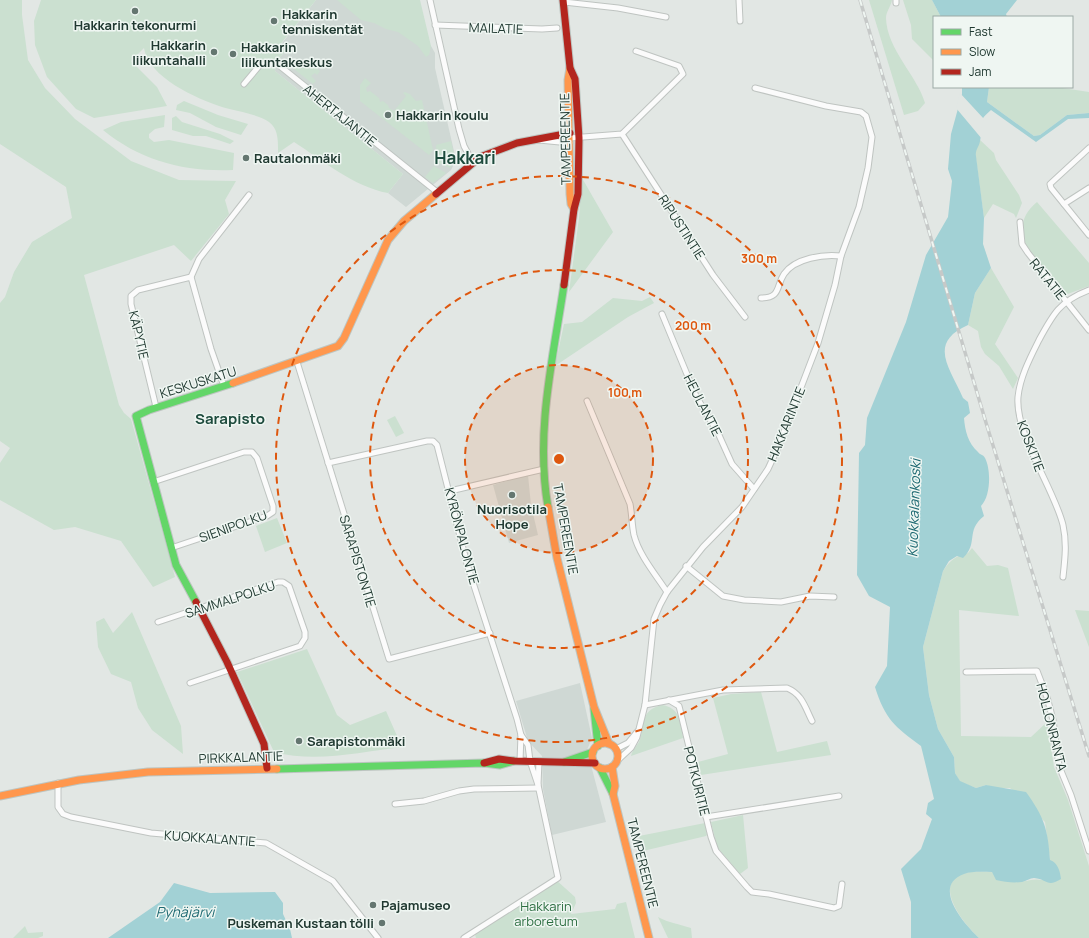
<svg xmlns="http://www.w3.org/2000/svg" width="1089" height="938" font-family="Manrope,sans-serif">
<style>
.built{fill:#cfd8d4}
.green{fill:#cbe0d0}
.water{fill:#a2d1d5}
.pier{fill:#e2e7e4}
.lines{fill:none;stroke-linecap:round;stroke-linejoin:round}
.street-casing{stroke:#bfc4c1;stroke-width:7}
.fast-casing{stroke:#bdc5c1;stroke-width:9}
.slow-casing{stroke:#bdc5c1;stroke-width:9}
.jam-casing{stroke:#bdc5c1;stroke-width:9}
.street{stroke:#fbfbfb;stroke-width:5}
.fast{stroke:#63d668;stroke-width:7}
.slow{stroke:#ff974d;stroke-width:7}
.jam{stroke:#b3261e;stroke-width:7}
.rail-casing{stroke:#c6c9c8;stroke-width:3.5}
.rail{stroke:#eff6f2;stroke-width:2;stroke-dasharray:6;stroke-linecap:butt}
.ring{fill:none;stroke:#de570e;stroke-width:2;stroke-dasharray:7 5}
.poi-dot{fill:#647670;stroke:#eff6f2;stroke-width:1.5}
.labels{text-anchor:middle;stroke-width:3;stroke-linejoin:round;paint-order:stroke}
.poi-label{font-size:13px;font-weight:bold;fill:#203931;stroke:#eff6f2;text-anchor:start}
.street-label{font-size:13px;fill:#203931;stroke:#eff6f2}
.park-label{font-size:13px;fill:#2c6e41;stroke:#eff6f2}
.water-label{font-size:14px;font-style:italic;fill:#1d6972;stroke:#eff6f2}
.quarter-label{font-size:15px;font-weight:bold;fill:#1d4a3c;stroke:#eff6f2}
.district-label{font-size:17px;font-weight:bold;fill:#1d4a3c;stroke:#eff6f2}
.centre{fill:#de570e;stroke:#eff6f2;stroke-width:2}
.ring-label{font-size:12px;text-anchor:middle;font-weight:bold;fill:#de570e;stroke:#eff6f2;stroke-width:3;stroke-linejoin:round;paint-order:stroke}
</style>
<rect width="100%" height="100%" fill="#e2e7e4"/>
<g class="built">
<polygon points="316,0 371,0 431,46 435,53 435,68 456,160 451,170 406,207 388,193 403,174 275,71 276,63 285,51 279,47"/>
<polygon points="528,475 531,505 538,535 509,543 493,485"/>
<polygon points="580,683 592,738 587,750 606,822 552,835 543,789 542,756 528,741 516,701"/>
</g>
<g class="green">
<polygon points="0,0 22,0 22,15 28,60 45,88 75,119 131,161 179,180 236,181 225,200 229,214 191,261 174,245 84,275 119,405 124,413 131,419 175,577 153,587 121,541 75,527 54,530 0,500 0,463 10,448 0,441 0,303 5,297 14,272 32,242 72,218 66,187 0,144"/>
<path d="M41 0H316L279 46 285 51 276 63 275 71 403 174 388 193C354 187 322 160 294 142L278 153C278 143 279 129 269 122 258 114 235 111 222 107 197 99 148 77 144 48L131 61 157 87 167 106 94 118 76 109 47 77 35 45 34 21Z"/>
<polygon points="337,0 420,0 431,46 429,55 426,57 418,46 398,32 386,29 374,23 361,20"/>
<path d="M869 0H892C891 6 886 12 886 18 887 50 917 75 925 103L918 111 904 115Z"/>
<polygon points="903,0 932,0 941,17 934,17 934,61 912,39 911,25"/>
<polygon points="299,63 304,67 309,63 320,71 317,75 315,73 311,76 316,81 313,84 294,69"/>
<polygon points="365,78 371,83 366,88 367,92 370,91 379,98 380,102 383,101 388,105 389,108 394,111 406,96 403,93 405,92 410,94 416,101 422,100 433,150 429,155 360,101 360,85"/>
<polygon points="989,87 1056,87 1089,92 1089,113 1067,115 1040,135 1034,136 987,102"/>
<polygon points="184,101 218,115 248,124 241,135 216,127 190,113 176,110 177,105"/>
<path d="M165 115 164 127 155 129 149 134V138L154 142 169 140 234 153 233 170C184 172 141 161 103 130L121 122Z"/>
<polygon points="176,116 182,122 220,134 234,141 230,144 206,136 193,136 172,130 172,118"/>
<polygon points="980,140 994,153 996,160 1019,195 1022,203 1016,218 1014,214 993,204 984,218 975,151"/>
<path d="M451 141C453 151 457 159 450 168L437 162 436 145Z"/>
<polygon points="434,166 446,173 433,183 425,177"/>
<polygon points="582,178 613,232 569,292 579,218"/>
<path d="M1037 202 1089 263V286L1065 295C1043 270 1000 232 1037 202Z"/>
<polygon points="991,268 1014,307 995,344 1018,378 1013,389 999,366 985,354 981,347 978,331 968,325 975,293"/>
<polygon points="650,297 654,303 628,317 555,366 564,324 582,322 613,298 642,301"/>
<polygon points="395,416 404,433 396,437 387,420"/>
<polygon points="277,518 287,543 265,552 256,526"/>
<path d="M972 548 987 566 998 565 1008 568 1019 616 959 610 961 736 1031 737 1047 722 1054 767 1068 800 1089 866V938H979C950 910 927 866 991 872 1001 873 1011 880 1021 881 1027 882 1033 878 1042 880L1050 860 1045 822 1010 788H994L986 785 976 788 960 782 955 773 954 757 938 729 929 695 923 647 943 571C950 560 956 556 968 553Z"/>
<polygon points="1075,610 1089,611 1089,647"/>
<polygon points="132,612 181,726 183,754 152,730 138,708 131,682 111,674 98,647 96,622 104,618 113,633"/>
<path d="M307 649 337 715 350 725 386 711 402 747C360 752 316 763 274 752L237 672Z"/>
<polygon points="761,692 777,752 827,741 831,755 701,775 698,762 728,754 713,698 731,694"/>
<path d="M662 705C679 707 682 723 683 738L631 756C632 751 636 747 639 742 646 724 639 711 662 705Z"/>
<polygon points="743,815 748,868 740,874 717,847 711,822"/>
<polygon points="705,823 707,835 706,836 643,851 639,836"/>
<polygon points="555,879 575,897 576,903 571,914 615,909 617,904 626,902 635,938 476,938 474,931"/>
<path d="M658 917C669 923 679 924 691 928L692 938H668Z"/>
<polygon points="25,926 28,933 43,932 43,936 38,938 13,938"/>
</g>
<g class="water">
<polygon points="932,0 1017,0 1006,14 1007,17 941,17"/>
<path d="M962 87H989L987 102 1034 136 1040 135 1067 115 1089 113V118L1068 119 1036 142 991 110C974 125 984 123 980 141 979 147 975 150 976 156L984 218 983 244 991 268 975 293 968 325C927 343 950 368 963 398L968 402 970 413 964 418C965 431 968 443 978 452 980 455 983 454 985 458 991 469 991 496 981 506L984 516C965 531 979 543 963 558L957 556 949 561 943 571 923 647 929 695 938 729 954 757 955 773 960 781 976 788 986 785 1026 792C1044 817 1048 829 1050 860 1058 863 1060 871 1061 879 1047 888 1047 879 1034 878 1030 878 1026 881 1022 882 1013 883 1005 882 996 880L992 872C983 872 972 871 964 874 931 886 964 924 979 938H911V902L901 869 921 849 932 819 926 814 928 803 934 799 921 746C895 727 885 719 875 687L887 666 890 607 869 596 857 575 859 453 865 445 867 418 906 322 926 255 948 217 952 181 948 169 951 134 962 94Z"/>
<polygon points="174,883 210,893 275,892 283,903 283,914 290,929 292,938 108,938 160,902"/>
</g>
<polygon class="pier" points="960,93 984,119 981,127 982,139 956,108"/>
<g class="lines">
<defs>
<g id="street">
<polyline points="430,0 459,129 464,146 473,163"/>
<polyline points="739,0 740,21"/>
<polyline points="896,0 896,3"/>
<polyline points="564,2 618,8 666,17"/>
<polyline points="435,25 542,29 557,28"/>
<polyline points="244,84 260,65 276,63 437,192"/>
<polyline points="622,134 713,275 745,317"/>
<polyline points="570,138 622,134 683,74 679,66 636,51"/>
<polyline points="539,140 570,143"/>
<polyline points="1089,148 1050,184 1051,188 1089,235"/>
<polyline points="1064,204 1089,188"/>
<polyline points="1020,222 1022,244 1028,253 1089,330"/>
<polyline points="191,277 199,259 249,195"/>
<path d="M761 298C781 298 776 286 784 274 795 258 824 254 841 256"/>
<polyline points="662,314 696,396 718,433 732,464 754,489"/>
<polyline points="297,362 389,659 490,633"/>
<path d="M587 401 630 504C632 515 632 526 634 535 639 555 656 575 667 592"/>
<polyline points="156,407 131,304 131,296 138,290 191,277 211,349 224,386"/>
<polyline points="328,463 427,441 433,441 437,445 467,564 517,719 521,735 520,761"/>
<polyline points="153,482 244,452 252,452 257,458 273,506 273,512 267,516 171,548"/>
<polyline points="450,491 544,469"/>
<polyline points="686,566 723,596 744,600 781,602 810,596 834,597"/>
<path d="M1063 577C1065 559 1067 543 1063 525 1054 488 1015 435 1018 397 1020 377 1030 358 1039 340 1053 314 1060 301 1089 290"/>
<polyline points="158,622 278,582 283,582 289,586 305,632 305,638 300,646 190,683"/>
<polyline points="966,672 1037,671 1047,697 1053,720 1059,766 1071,795 1089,851"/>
<polyline points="669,700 679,706 711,837 716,851 747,887 752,892 769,894 834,908 839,906 842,884"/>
<path d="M645 705 723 690 787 688C802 694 805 707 812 721"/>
<polyline points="616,749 628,743 637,732"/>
<polyline points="617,761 631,748 637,737 645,705 654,619 660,605 667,592 703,547 742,507 768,469 779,445 818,343 835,285 841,256 859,207 868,168 872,137 866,116 861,112 826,106 755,88"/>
<polyline points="58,783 58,807 63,814 71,817 151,833 266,843 333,881 378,938"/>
<polyline points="538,785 539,761"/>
<polyline points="395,804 424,801 459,791 474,789 538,788"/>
<polyline points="706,817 839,796"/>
<polyline points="464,938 558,878 538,785 530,761 528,745 521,735"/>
</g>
<g id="fast">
<path d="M548 507C535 433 553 358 564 285"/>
<polyline points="196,602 176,565 136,416 149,410 233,383"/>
<polyline points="594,709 598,746"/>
<polyline points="564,762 593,752"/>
<polyline points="600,768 613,794"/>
<polyline points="277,769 484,763 500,765 514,761"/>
</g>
<g id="slow">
<polyline points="570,68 568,80 570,194 571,204 574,209"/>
<polyline points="233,383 338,346 344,338 388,240 404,221 436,194"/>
<polyline points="548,507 557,558 594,707 609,744"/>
<circle cx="605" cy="756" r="13"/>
<polyline points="612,767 615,786 613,794 649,938"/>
<polyline points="0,796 79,780 148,772 277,769"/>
</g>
<g id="jam">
<polyline points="563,0 570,68 575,79 579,138 578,194 574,209 564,285"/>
<polyline points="436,194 480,157 517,143 570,133"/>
<polyline points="196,602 227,662 264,744 267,768"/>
<polyline points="484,763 499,759 514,761 595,763"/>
</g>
</defs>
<use href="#street" class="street-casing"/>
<use href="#fast" class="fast-casing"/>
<use href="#slow" class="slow-casing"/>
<use href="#jam" class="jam-casing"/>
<use href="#street" class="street"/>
<use href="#fast" class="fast"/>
<use href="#slow" class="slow"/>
<use href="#jam" class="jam"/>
<defs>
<polyline id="rail" points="860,0 987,426 1089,756"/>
</defs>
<use href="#rail" class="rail-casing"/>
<use href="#rail" class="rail"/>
</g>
<circle cx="559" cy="459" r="94" fill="#de570e" fill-opacity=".12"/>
<g class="ring">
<circle cx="559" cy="459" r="94"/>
<circle cx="559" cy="459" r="189"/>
<circle cx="559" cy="459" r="283"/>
</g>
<g class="poi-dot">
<circle cx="135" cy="11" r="4"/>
<circle cx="274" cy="21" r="4"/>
<circle cx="214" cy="52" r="4"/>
<circle cx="233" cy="54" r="4"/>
<circle cx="388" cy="115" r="4"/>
<circle cx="246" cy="158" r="4"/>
<circle cx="512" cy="495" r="4"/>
<circle cx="299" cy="741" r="4"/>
<circle cx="373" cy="905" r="4"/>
<circle cx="382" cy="923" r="4"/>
</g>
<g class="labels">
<g class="poi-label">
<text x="282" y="19">Hakkarin<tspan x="282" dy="15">tenniskentät</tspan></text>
<text x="135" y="30" text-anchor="middle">Hakkarin tekonurmi</text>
<text x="206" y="50" text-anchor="end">Hakkarin<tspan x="206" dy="15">liikuntahalli</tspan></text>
<text x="241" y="52">Hakkarin<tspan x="241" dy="15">liikuntakeskus</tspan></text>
<text x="396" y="120">Hakkarin koulu</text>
<text x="254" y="163">Rautalonmäki</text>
<text x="512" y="514" text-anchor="middle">Nuorisotila<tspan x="512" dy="15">Hope</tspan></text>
<text x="307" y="746">Sarapistonmäki</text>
<text x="381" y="910">Pajamuseo</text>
<text x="374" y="928" text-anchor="end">Puskeman Kustaan tölli</text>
</g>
<g class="street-label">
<text transform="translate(496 28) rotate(2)" y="5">MAILATIE</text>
<text transform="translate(340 115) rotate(39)" y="5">AHERTAJANTIE</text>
<text transform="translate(565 139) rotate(-91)" y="5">TAMPEREENTIE</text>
<text transform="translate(682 227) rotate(57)" y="5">RIPUSTINTIE</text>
<text transform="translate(1048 279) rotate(51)" y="5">RATATIE</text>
<text transform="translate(139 335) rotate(77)" y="5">KÄPYTIE</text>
<text transform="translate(198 382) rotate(-17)" y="5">KESKUSKATU</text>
<text transform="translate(703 405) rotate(63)" y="5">HEULANTIE</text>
<text transform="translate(786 424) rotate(-68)" y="5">HAKKARINTIE</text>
<text transform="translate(1031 446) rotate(69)" y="5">KOSKITIE</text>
<text transform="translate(233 526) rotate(-20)" y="5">SIENIPOLKU</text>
<text transform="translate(566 529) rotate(80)" y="5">TAMPEREENTIE</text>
<text transform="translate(462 536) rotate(75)" y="5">KYRÖNPALONTIE</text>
<text transform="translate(358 561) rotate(73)" y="5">SARAPISTONTIE</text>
<text transform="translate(230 599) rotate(-18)" y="5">SAMMALPOLKU</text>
<text transform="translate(1052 727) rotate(76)" y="5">HOLLONRANTA</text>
<text transform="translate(241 757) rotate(-2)" y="5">PIRKKALANTIE</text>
<text transform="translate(697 781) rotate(76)" y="5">POTKURITIE</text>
<text transform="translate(210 838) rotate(4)" y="5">KUOKKALANTIE</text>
<text transform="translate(643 863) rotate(76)" y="5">TAMPEREENTIE</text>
</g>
<g class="park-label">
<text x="546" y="911">Hakkarin<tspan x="546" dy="15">arboretum</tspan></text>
</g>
<g class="water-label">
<text transform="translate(914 508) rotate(-88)" y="5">Kuokkalankoski</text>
<text x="185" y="917">Pyhäjärvi</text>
</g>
<g class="quarter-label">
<text x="230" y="424">Sarapisto</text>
</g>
<g class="district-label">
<text x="465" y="164">Hakkari</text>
</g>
</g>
<circle cx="559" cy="459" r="6" class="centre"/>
<g class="ring-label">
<text x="759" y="263">300 m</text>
<text x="693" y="330">200 m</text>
<text x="625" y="397">100 m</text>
</g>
<rect x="933" y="16" width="140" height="72" fill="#eff6f2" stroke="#9caaa5"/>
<rect x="941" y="29" width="20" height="6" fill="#63d668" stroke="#9caaa5"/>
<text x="969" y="36" font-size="12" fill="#203931">Fast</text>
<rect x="941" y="49" width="20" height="6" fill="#ff974d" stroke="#9caaa5"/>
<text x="969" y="56" font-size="12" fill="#203931">Slow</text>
<rect x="941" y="69" width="20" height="6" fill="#b3261e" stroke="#9caaa5"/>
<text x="969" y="76" font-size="12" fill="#203931">Jam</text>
</svg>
